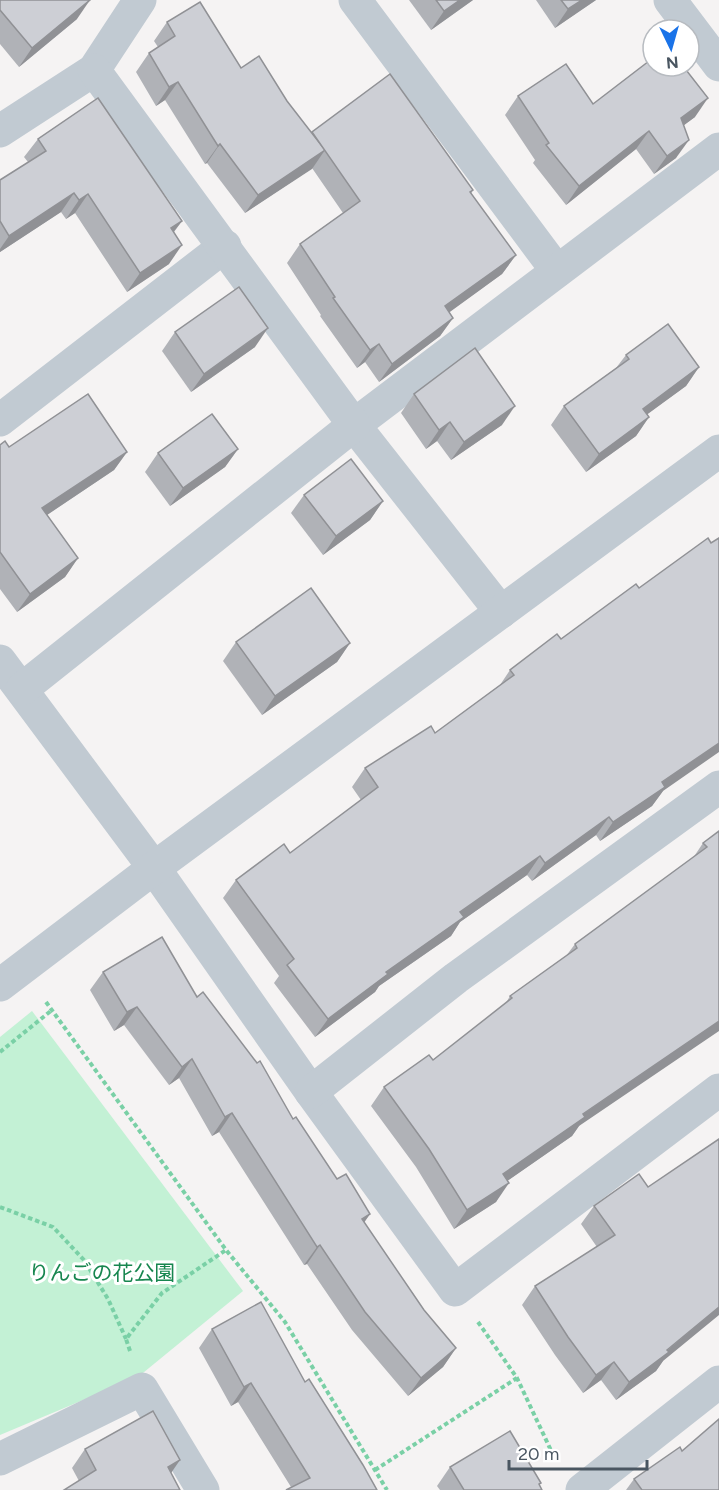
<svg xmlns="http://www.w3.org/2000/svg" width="719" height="1490" font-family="Figtree,'Noto Sans JP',sans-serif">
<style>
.green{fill:#c3f1d5}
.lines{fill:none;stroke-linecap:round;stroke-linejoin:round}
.path{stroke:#7ad0a6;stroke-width:4;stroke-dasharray:4.5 3;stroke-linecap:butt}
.minor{stroke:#c1cad2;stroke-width:33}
.wall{fill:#b0b2b7}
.shaded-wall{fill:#909195}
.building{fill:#cdcfd5;stroke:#909195;stroke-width:1.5}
.labels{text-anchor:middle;stroke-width:6;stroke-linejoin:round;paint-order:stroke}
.park-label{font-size:21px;fill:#17864f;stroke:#fff}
</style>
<rect width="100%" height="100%" fill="#f5f3f3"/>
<polygon class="green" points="32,1011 243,1291 138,1377 0,1435 0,1037"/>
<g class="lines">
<g class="path">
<polyline points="46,1002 226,1250 285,1322 387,1490"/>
<polyline points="0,1052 52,1010"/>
<polyline points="0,1207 53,1227 84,1260 108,1299 126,1339"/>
<polyline points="478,1322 517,1378 555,1459"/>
<polyline points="130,1351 126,1339 162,1293 226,1250"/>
<polyline points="375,1470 517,1378"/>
</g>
<g class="minor">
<polyline points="355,0 557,271"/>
<polyline points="670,0 719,65"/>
<polyline points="0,131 94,70 140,0"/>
<polyline points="0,420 225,246"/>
<polyline points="501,612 354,425 719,149"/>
<polyline points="0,661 154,868 311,1092 455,1290 719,1090"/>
<polyline points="22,689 354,425 94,70"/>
<polyline points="0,985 154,868 719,451"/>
<polyline points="311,1092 456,978 719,787"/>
<polyline points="0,1459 142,1389 203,1490"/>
<polyline points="582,1490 719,1382"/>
</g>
</g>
<g class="wall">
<polygon points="0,0 77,19 19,67 0,44"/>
<polygon points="409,0 473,0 431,30"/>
<polygon points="536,0 596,0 555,28"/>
<polygon points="167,22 241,68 287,101 311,133 312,132 473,190 471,194 516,255 502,274 449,312 453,318 440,336 379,382 365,362 357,368 320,316 321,315 287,263 300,244 343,213 312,168 245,213 207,163 205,164 165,100 156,106 136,72 149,53 158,47 154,41"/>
<polygon points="518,96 593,104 695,117 684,125 676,158 654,174 636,149 566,205 533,163 535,160 505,115"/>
<polygon points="38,139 182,221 174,232 169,264 127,292 75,213 66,219 61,212 0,252 0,180 28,162 24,157"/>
<polygon points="175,332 255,347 191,392 162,351"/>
<polygon points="626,355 699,367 686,386 647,414 649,417 636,436 586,472 551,425 564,406 616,368"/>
<polygon points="414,394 502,425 451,460 437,441 426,449 401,413"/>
<polygon points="0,445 9,447 127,452 114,470 47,515 78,558 65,577 17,612 0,589"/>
<polygon points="238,449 225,467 170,506 145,472 158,453"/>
<polygon points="304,495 383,501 370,520 323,555 291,513"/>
<polygon points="236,642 350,643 337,662 262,715 223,661"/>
<polygon points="510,670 663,791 652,806 600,841 596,835 532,881 527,875 460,922 451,936 379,986 375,992 315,1037 274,983 279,976 223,898 236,880 290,853 361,800 352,787 365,768 435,733 500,685"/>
<polygon points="719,831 579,1126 572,1136 507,1181 496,1202 454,1229 416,1167 371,1106 384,1087 433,1060 506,1003 510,996 566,956 575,944 693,858 703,843"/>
<polygon points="103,972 197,997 293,1119 337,1179 370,1214 364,1222 424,1310 456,1348 443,1367 408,1396 352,1330 307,1264 304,1265 219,1132 212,1136 179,1078 169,1085 124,1025 114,1031 90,990"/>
<polygon points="639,1174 663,1361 656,1371 616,1400 601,1380 583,1393 555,1355 522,1305 535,1286 597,1247 581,1224 594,1206"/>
<polygon points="212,1329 305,1382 363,1465 291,1487 238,1402 231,1406 199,1348"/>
<polygon points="85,1449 171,1473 79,1481 72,1468"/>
<polygon points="682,1451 719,1490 626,1490 634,1479"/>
<polygon points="450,1467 539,1485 542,1490 440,1490 437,1486"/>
</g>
<g class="shaded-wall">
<polygon points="90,0 77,19 19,67 32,48"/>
<polygon points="460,0 473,0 431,30 444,11"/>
<polygon points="582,0 596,0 555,28 568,9"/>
<polygon points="178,82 165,100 156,106 169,87"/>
<polygon points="708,98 695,117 668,137 681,118"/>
<polygon points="649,131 636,149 566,205 579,186"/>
<polygon points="689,140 676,158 654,174 667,156"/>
<polygon points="220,144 207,163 205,164 218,146"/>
<polygon points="325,150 312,169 245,213 258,195"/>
<polygon points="74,193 61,212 0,252 0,249 9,236"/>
<polygon points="88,194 75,213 66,219 79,200"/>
<polygon points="182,221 168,239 171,228"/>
<polygon points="182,245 169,264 127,292 140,273"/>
<polygon points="516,255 502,274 432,325 445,306"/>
<polygon points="453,318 440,336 379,382 392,364"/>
<polygon points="268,328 255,347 191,392 204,374"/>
<polygon points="379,344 365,362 357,368 370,350"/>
<polygon points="699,367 686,386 630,427 643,409"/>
<polygon points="515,406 502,425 451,460 464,442"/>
<polygon points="649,417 636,436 586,472 599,454"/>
<polygon points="450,422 437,441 426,449 439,430"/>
<polygon points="238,449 225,467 170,506 183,488"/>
<polygon points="127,452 114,470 29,527 42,508"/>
<polygon points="383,501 370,520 323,555 336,536"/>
<polygon points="78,558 65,577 17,612 30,594"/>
<polygon points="350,643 337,662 262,715 275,696"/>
<polygon points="719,743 719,752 663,791 652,806 600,841 613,822 662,782"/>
<polygon points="609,817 596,835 532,881 545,863"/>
<polygon points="540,856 527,875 460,922 451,936 379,986 375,992 315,1037 328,1019 460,912"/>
<polygon points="137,1007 124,1025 114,1031 127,1012"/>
<polygon points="719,1021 719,1031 579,1126 572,1136 490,1193 503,1174 583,1114"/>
<polygon points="192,1059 179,1078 169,1085 182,1067"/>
<polygon points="232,1113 219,1132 212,1136 225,1117"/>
<polygon points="509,1183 496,1202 454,1229 467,1210"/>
<polygon points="370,1214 357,1233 362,1219"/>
<polygon points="320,1245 307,1264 304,1265 317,1247"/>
<polygon points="719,1307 719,1315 663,1361 656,1371 616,1400 629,1382"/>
<polygon points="456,1348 443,1367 408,1396 421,1378"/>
<polygon points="614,1362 601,1380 583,1393 596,1375"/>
<polygon points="251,1383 238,1402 231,1406 244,1387"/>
<polygon points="180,1460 167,1479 168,1467"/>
</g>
<g class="building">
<polygon points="0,0 90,0 32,48 0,10"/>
<polygon points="436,0 460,0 444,11"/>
<polygon points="561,0 582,0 568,9"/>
<polygon points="200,2 241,68 259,56 287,101 325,150 258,195 220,144 218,146 178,82 169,87 149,53 175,36 167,22"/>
<polygon points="653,58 653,66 683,66 708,98 681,118 689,140 667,156 649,131 579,186 546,145 549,143 518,96 566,64 593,104"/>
<polygon points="390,74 473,190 470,192 516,255 445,306 453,318 392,364 379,344 370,350 333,298 335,297 300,244 360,201 312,132"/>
<polygon points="98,98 182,221 171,228 182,245 140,273 88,194 79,200 74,193 9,236 0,221 0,180 46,151 38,139"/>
<polygon points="239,287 268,328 204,374 175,332"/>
<polygon points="668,324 699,367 643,409 649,417 599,454 564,406 629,359 626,355"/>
<polygon points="475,348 515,406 464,442 450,422 439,430 414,394"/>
<polygon points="88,394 127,452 42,508 78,558 30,594 0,552 0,445 5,441 9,447"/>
<polygon points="212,414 238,449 183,488 158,453"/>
<polygon points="351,459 383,501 336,536 304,495"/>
<polygon points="708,538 711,543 719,538 719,743 662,782 665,787 613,822 609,817 545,863 540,856 460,912 464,917 386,972 388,974 328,1019 287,965 294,959 236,880 284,844 290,853 378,787 365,768 431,726 435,733 514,675 510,670 557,634 561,639 636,584 639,588"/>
<polygon points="311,588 350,643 275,696 236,642"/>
<polygon points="719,831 719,1021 583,1114 585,1117 503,1174 509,1183 467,1210 429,1149 384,1087 429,1055 433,1060 512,998 510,996 577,948 575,944 707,847 703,843"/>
<polygon points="162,937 197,997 203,992 257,1063 260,1061 293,1119 296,1117 337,1179 346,1174 370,1214 362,1219 424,1310 456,1348 421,1378 365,1312 320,1245 317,1247 232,1113 225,1117 192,1059 182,1067 137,1007 127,1012 103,972"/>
<polygon points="719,1139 719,1307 667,1350 669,1352 629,1382 614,1362 596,1375 568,1337 535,1286 615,1235 594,1206 639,1174 648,1187"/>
<polygon points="261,1302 305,1382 309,1379 363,1465 377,1490 286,1490 310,1478 251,1383 244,1387 212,1329"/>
<polygon points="153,1411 180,1460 168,1467 180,1490 64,1490 96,1470 85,1449"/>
<polygon points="719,1419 719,1490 642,1490 634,1479 680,1447 682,1451"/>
<polygon points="510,1431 541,1483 539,1484 542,1490 464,1490 450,1467"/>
</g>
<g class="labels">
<g class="park-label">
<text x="102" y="1280">りんごの花公園</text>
</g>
</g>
<g transform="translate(671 48) rotate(175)"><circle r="28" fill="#ffffff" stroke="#b7bbc0" stroke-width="1.5"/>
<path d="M0-4.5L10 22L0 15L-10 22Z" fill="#1a73e8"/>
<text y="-9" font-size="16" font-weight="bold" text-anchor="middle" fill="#4a5661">N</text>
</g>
<path d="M509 1460v9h138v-9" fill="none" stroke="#4a5661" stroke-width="3"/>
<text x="518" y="1460" font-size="18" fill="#4a5661" stroke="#ffffff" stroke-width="4.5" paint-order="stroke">20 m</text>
</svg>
